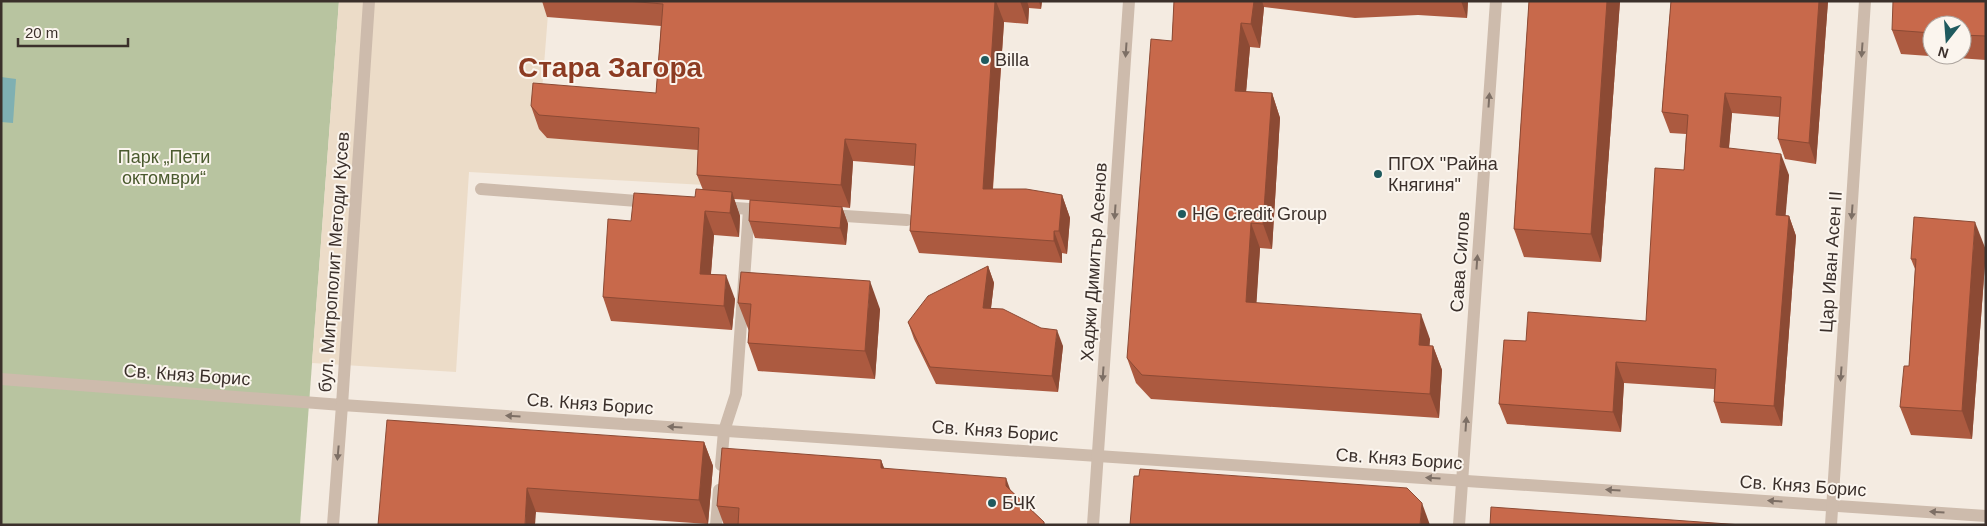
<svg xmlns="http://www.w3.org/2000/svg" width="1987" height="526" font-family="Helvetica,sans-serif">
<style>
.green{fill:#b8c4a0}
.plaza{fill:#ecdcc8}
.water{fill:#7fb0b2}
.lines{fill:none;stroke-linecap:round;stroke-linejoin:round}
.service{stroke:#cdbbac;stroke-width:12}
.pedestrian{stroke:#cdbbac;stroke-width:12}
.minor{stroke:#cdbbac;stroke-width:12}
.tertiary{stroke:#cdbbac;stroke-width:12}
.wall{fill:#ac5a40;fill-rule:evenodd}
.shaded-wall{fill:#8c4a34}
.building{fill:#c8694b;stroke:#8c4a34}
.oneway{fill:#7d6f65}
.poi-dot{fill:#1f5a5e;stroke:#fbf5ee;stroke-width:2}
.labels{text-anchor:middle;stroke-width:4;stroke-linejoin:round;paint-order:stroke}
.poi-label{font-size:18px;fill:#3b302b;stroke:#fbf5ee;text-anchor:start}
.park-label{font-size:18px;fill:#4a5a2e;stroke:#fbf5ee}
.street-label{font-size:18px;fill:#3b302b;stroke:#fbf5ee}
.town-label{font-size:28px;font-weight:bold;fill:#8c3b22;stroke:#fbf5ee}
</style>
<rect width="100%" height="100%" fill="#f4ebe1"/>
<polygon class="green" points="1,1 339,1 300,525 1,525"/>
<polygon class="plaza" points="339,1 549,1 539,129 708,151 705,185 469,172 456,372 312,363"/>
<polygon class="water" points="1,77 16,79 13,123 1,122"/>
<g class="lines">
<g class="service">
<polyline points="481,189 650,202"/>
<polyline points="722,207 765,210"/>
<polyline points="830,215 907,220"/>
<polyline points="724,431 736,394 749,209"/>
</g>
<polyline class="pedestrian" points="1,379 342,405 369,1"/>
<g class="minor">
<polyline points="721,465 724,431"/>
<polyline points="333,525 342,405 1986,516"/>
<polyline points="716,525 719,490"/>
<polyline points="1459,525 1496,1"/>
<polyline points="1831,525 1865,1"/>
</g>
<polyline class="tertiary" points="1093,525 1129,1"/>
</g>
<g class="wall">
<polygon points="542,1 1042,1 1041,9 1029,8 1028,24 1004,22 993,189 1062,195 1070,218 1067,254 1062,253 1062,263 919,253 910,231 915,166 853,161 850,208 842,207 848,224 846,245 755,238 749,221 750,200 734,199 740,216 739,237 714,235 711,274 735,299 732,330 611,321 603,297 631,221 695,197 703,190 697,175 698,150 547,138 539,129 531,106 656,93 661,26 547,17"/>
<polygon points="1174,1 1468,1 1467,18 1418,15 1355,18 1264,7 1260,48 1250,47 1246,92 1272,93 1280,118 1272,249 1260,248 1256,303 1430,339 1429,346 1433,346 1442,370 1439,418 1151,399 1136,383 1127,358 1172,41"/>
<polygon points="1529,1 1620,1 1601,262 1524,257 1514,229"/>
<polygon points="1671,1 1828,1 1816,164 1785,159 1778,139 1779,117 1732,113 1729,148 1789,175 1785,215 1789,216 1796,236 1782,426 1721,423 1714,402 1714,389 1624,383 1621,432 1507,424 1499,404 1526,341 1646,321 1684,170 1686,134 1670,133 1662,112"/>
<path d="M1986 1V60L1901 54 1892 30ZM1932 25H1962V55H1932Z"/>
<polygon points="1986,250 1972,439 1911,435 1900,407 1909,366 1915,269 1911,259"/>
<polygon points="988,266 994,283 991,308 1063,346 1058,392 936,384 914,339 908,322"/>
<polygon points="738,303 880,309 875,379 758,371 748,343 749,331"/>
<polygon points="704,442 713,466 708,524 536,512 378,525"/>
<polygon points="881,460 884,468 1011,491 1044,522 1045,525 724,525 717,506"/>
</g>
<g class="shaded-wall">
<polygon points="995,1 996,1 1004,22 991,212 983,189"/>
<polygon points="1020,1 1027,1 1029,8 1028,24"/>
<polygon points="1039,1 1042,1 1041,9"/>
<polygon points="1254,1 1262,1 1264,7 1260,48 1251,24"/>
<polygon points="1461,1 1468,1 1467,18"/>
<polygon points="1607,1 1620,1 1601,262 1591,234"/>
<polygon points="1819,1 1828,1 1816,164 1809,143"/>
<polygon points="1241,23 1250,47 1244,115 1235,91"/>
<polygon points="1272,93 1280,118 1272,249 1263,224"/>
<polygon points="1725,93 1732,113 1727,168 1720,147"/>
<polygon points="845,139 853,161 850,208 841,185"/>
<polygon points="1781,154 1789,175 1784,235 1776,215"/>
<polygon points="732,192 740,216 739,237 730,213"/>
<polygon points="1062,195 1070,218 1067,254 1059,231"/>
<polygon points="842,207 848,224 846,245 840,228"/>
<polygon points="705,211 714,235 709,297 700,274"/>
<polygon points="1789,216 1796,236 1782,426 1774,406"/>
<polygon points="1975,222 1986,250 1972,439 1962,411"/>
<polygon points="1251,223 1260,248 1255,326 1246,302"/>
<polygon points="1054,231 1062,253 1062,263 1054,241"/>
<polygon points="988,266 994,283 989,324 983,308"/>
<polygon points="726,275 735,299 732,330 724,306"/>
<polygon points="870,281 880,309 875,379 865,351"/>
<polygon points="1421,314 1430,339 1428,369 1419,345"/>
<polygon points="1057,330 1063,346 1058,392 1052,376"/>
<polygon points="1433,346 1442,370 1439,418 1430,394"/>
<polygon points="1616,362 1624,383 1621,432 1613,412"/>
<polygon points="704,442 713,466 708,524 699,500"/>
<polygon points="881,460 888,479 881,468"/>
<polygon points="1006,478 1013,497 1006,486"/>
<polygon points="527,488 536,512 535,525 525,525"/>
<polygon points="1422,503 1430,525 1420,525"/>
</g>
<g class="building">
<polygon points="627,1 995,1 983,189 1026,189 1062,195 1059,231 1054,231 1054,241 910,231 916,144 845,139 841,185 697,175 699,128 539,115 531,106 533,83 656,93 663,4"/>
<polygon points="1174,1 1254,1 1251,24 1241,23 1235,91 1272,93 1263,224 1251,223 1246,302 1421,314 1419,345 1433,346 1430,394 1142,375 1127,358 1151,39 1172,41"/>
<polygon points="1529,1 1607,1 1591,234 1514,229"/>
<polygon points="1671,1 1819,1 1809,143 1778,139 1781,97 1725,93 1720,147 1781,154 1776,215 1789,216 1774,406 1714,402 1716,369 1616,362 1613,412 1499,404 1504,340 1526,341 1528,312 1646,321 1655,168 1684,170 1688,115 1662,112"/>
<polygon points="1893,1 1986,1 1986,36 1962,35 1962,25 1932,25 1932,33 1892,30"/>
<polygon points="696,189 732,192 730,213 705,211 700,274 726,275 724,306 603,297 608,219 631,221 634,193 695,197"/>
<polygon points="750,200 842,207 840,228 749,221"/>
<polygon points="1914,217 1975,222 1962,411 1900,407 1904,366 1909,366 1916,259 1911,259"/>
<polygon points="988,266 983,308 1003,309 1041,328 1057,330 1052,376 930,367 908,322 928,296"/>
<polygon points="741,272 870,281 865,351 748,343 751,304 738,303"/>
<polygon points="387,420 704,442 699,500 527,488 525,525 378,525"/>
<polygon points="722,448 881,460 881,468 1006,478 1006,486 1044,522 1044,525 738,525 739,508 717,506"/>
<polygon points="1140,469 1407,488 1422,503 1420,525 1130,525 1134,476 1139,476"/>
<polygon points="1491,507 1742,525 1490,525"/>
</g>
<defs><path id="oneway-solid" d="M-6-.8H1V-3.2L6.5 0L1 3.2V.8H-6Z" transform="scale(1.25)"/></defs>
<g class="oneway">
<use href="#oneway-solid" transform="translate(1126 50) rotate(94)"/>
<use href="#oneway-solid" transform="translate(1862 50) rotate(94)"/>
<use href="#oneway-solid" transform="translate(1489 100) rotate(-86)"/>
<use href="#oneway-solid" transform="translate(1115 212) rotate(94)"/>
<use href="#oneway-solid" transform="translate(1852 212) rotate(94)"/>
<use href="#oneway-solid" transform="translate(1477 262) rotate(-86)"/>
<use href="#oneway-solid" transform="translate(1103 374) rotate(94)"/>
<use href="#oneway-solid" transform="translate(1841 374) rotate(94)"/>
<use href="#oneway-solid" transform="translate(513 416) rotate(-176)"/>
<use href="#oneway-solid" transform="translate(1466 424) rotate(-86)"/>
<use href="#oneway-solid" transform="translate(675 427) rotate(-176)"/>
<use href="#oneway-solid" transform="translate(338 453) rotate(95)"/>
<use href="#oneway-solid" transform="translate(1433 478) rotate(-176)"/>
<use href="#oneway-solid" transform="translate(1613 490) rotate(-176)"/>
<use href="#oneway-solid" transform="translate(1775 501) rotate(-176)"/>
<use href="#oneway-solid" transform="translate(1937 512) rotate(-176)"/>
</g>
<g class="poi-dot">
<circle cx="985" cy="60" r="5"/>
<circle cx="1378" cy="174" r="5"/>
<circle cx="1182" cy="214" r="5"/>
<circle cx="992" cy="503" r="5"/>
</g>
<g class="labels">
<g class="poi-label">
<text x="995" y="66">Billa</text>
<text x="1388" y="170">ПГОХ "Райна<tspan x="1388" dy="21">Княгиня"</tspan></text>
<text x="1192" y="220">HG Credit Group</text>
<text x="1002" y="509">БЧК</text>
</g>
<g class="park-label">
<text x="164" y="163">Парк „Пети<tspan x="164" dy="21">октомври“</tspan></text>
</g>
<g class="street-label">
<text transform="translate(334 262) rotate(-86)" y="6">бул. Митрополит Методи Кусев</text>
<text transform="translate(1094 262) rotate(-86)" y="6">Хаджи Димитър Асенов</text>
<text transform="translate(1460 262) rotate(-86)" y="6">Сава Силов</text>
<text transform="translate(1831 262) rotate(-86)" y="6">Цар Иван Асен II</text>
<text transform="translate(187 375) rotate(4)" y="6">Св. Княз Борис</text>
<text transform="translate(590 404) rotate(4)" y="6">Св. Княз Борис</text>
<text transform="translate(995 431) rotate(4)" y="6">Св. Княз Борис</text>
<text transform="translate(1399 459) rotate(4)" y="6">Св. Княз Борис</text>
<text transform="translate(1803 486) rotate(4)" y="6">Св. Княз Борис</text>
</g>
<g class="town-label">
<text x="610" y="77">Стара Загора</text>
</g>
</g>
<rect width="1987" height="526" fill="none" stroke="#3b302b" stroke-width="5"/>
<g transform="translate(1947 40) rotate(197)"><circle r="24" fill="#fbf5ee" stroke="#aea6a0"/>
<path d="M0-4L9 19L0 12L-9 19Z" fill="#1f5a5e"/>
<text y="-8" font-size="14" font-weight="bold" text-anchor="middle" fill="#3b302b">N</text>
</g>
<path d="M18 38v8h110v-8" fill="none" stroke="#3b302b" stroke-width="2.5"/>
<text x="25" y="38" font-size="15" fill="#3b302b" stroke="#fbf5ee" stroke-width="4" paint-order="stroke">20 m</text>
</svg>
